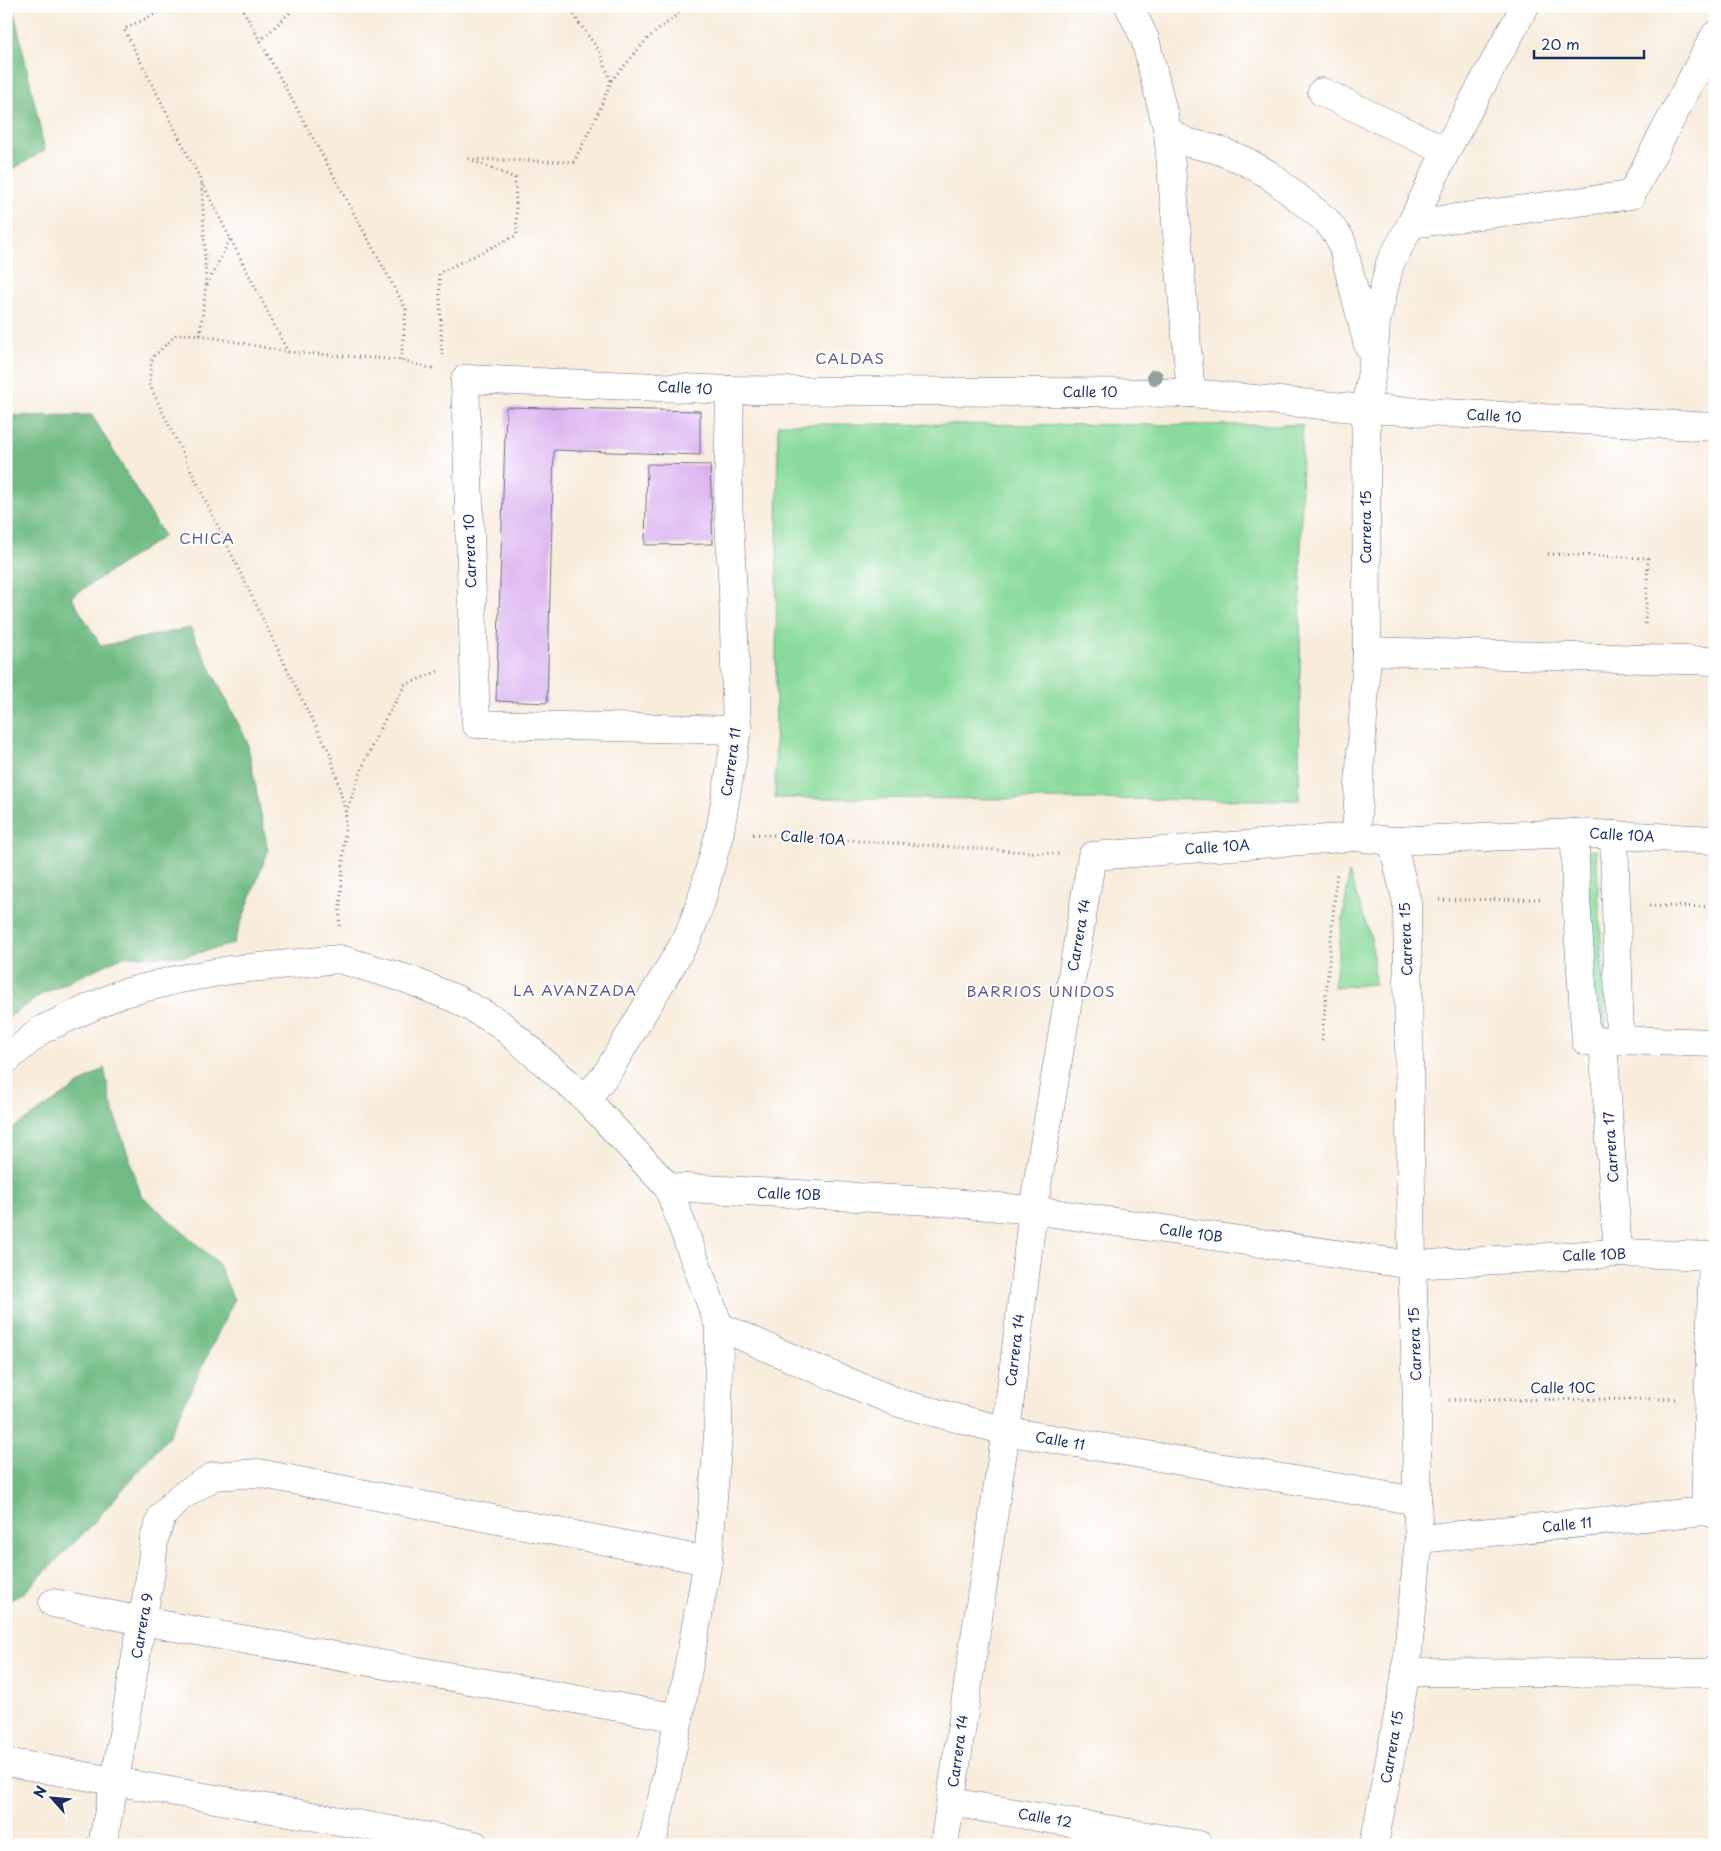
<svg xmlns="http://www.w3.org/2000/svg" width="1721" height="1851" font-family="'Playpen Sans',sans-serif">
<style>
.green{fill:#8adb9b;stroke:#52857c}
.forest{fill:#6fbb83;stroke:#457570}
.building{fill:#dab2f0}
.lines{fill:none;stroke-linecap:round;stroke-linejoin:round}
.minor-casing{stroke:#68718a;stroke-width:29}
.major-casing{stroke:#68718a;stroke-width:29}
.path{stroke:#68718a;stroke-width:3;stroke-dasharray:1 4;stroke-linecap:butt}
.minor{stroke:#fff;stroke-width:28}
.major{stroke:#fff;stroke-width:28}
.tree{fill:#91a1a0}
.labels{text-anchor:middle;stroke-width:4;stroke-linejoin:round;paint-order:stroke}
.street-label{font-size:14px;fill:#1b2f5e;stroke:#fff}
.neighbourhood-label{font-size:15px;letter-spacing:1px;fill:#5e5d91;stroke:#fff}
</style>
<rect width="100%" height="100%" fill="#fff"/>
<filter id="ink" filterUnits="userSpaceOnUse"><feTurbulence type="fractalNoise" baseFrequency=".02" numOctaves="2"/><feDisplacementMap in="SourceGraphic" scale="10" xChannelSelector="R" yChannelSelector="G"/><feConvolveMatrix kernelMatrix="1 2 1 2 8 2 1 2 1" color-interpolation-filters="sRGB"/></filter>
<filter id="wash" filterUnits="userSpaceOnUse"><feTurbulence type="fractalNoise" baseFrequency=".0096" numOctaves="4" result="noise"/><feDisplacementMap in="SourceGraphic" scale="20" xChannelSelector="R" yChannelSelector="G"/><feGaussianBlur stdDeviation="1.12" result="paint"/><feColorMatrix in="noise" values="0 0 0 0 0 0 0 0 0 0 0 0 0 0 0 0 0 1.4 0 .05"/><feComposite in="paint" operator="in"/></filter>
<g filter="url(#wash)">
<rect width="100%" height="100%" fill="#f8ecdb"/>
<g class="green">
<polygon points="778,424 1302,425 1299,800 775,798"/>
<polygon points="1596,850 1606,1031 1594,1032 1585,851"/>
<polygon points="1349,873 1372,941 1375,984 1334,987"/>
</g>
<g class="forest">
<polygon points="6,6 13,6 45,150 6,173"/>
<polygon points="92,415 164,536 71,597 101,646 190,628 247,741 268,851 233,944 186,956 124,956 41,995 6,1019 6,416"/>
<polygon points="104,1068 111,1103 141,1195 218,1263 234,1300 169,1436 89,1528 24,1593 6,1602 6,1133"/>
</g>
<g id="blocks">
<g class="building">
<polygon points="506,407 700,411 700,455 554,450 547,703 496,701"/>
<polygon points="647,464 710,465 713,544 645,545"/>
</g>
</g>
</g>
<g filter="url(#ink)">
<use href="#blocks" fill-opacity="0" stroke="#68718a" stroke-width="1"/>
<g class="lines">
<defs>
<g id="minor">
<polyline points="1129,6 1145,39 1168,132 1191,393"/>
<polyline points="1322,92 1446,151"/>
<polyline points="1168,132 1189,143 1215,149 1243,160 1268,174 1327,221 1341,240 1368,345"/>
<polyline points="1411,224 1631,195 1715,35"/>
<polyline points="1367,651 1715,661"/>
<polyline points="737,730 476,724 465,379 730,390 1191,393 1366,409 1715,427"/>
<polyline points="1575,833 1576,899 1586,1041 1620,1040 1715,1043"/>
<polyline points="1614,835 1620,1040"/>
<polyline points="1356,837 1367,651 1366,409 1373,364 1376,322 1390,263 1411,224 1446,151 1525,6"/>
<polyline points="1392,841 1407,903 1412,1265 1618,1253 1715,1256"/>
<polyline points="1603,1041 1618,1253"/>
<polyline points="586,1099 607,1073 688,937 701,902 720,831 737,730 733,594 728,500 730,390"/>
<polyline points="719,1326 807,1365 899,1403 1006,1431 1417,1501"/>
<polyline points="1705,1511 1713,1256"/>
<polyline points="1419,1539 1705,1511 1715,1514"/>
<polyline points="53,1603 142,1621 679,1718"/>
<polyline points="1406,1672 1715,1673"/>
<polyline points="6,1762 475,1845"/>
<polyline points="951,1802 1199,1845"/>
<polyline points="102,1845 115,1781 142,1621 151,1572 154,1539 162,1516 180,1497 214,1476 258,1473 708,1561"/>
<polyline points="652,1845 679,1718 708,1561 718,1436 719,1326 668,1187"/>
<polyline points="944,1845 1006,1431 1033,1210 1092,856 1356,837 1392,841 1575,833 1715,840"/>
</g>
<polyline id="major" points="6,1060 41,1030 120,994 175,980 230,970 339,959 407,979 456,999 499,1023 586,1099 668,1187 931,1201 1033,1210 1412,1265 1417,1400 1417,1501 1419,1539 1406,1672 1374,1845"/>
</defs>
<use href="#minor" class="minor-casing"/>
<use href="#major" class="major-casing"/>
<g class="path">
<polyline points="172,6 124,29 288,352"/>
<polyline points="241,6 406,309 401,360"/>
<polyline points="569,6 579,23 598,49 611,81"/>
<polyline points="260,41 297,6"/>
<polyline points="207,285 230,239"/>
<polyline points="200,335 206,285 202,184"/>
<polyline points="442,355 439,273 517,235 515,178 469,159 574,162 600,109 611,81 649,37 688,6"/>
<polyline points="1548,554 1648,558 1645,627"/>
<polyline points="346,812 364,764 379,730 405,685 441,670"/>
<polyline points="753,834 1059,854"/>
<polyline points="1439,900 1543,899"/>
<polyline points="1649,906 1715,907"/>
<polyline points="339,926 346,813 330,753 307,710 149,384 152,358 177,334 200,335 288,352 401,360 433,369"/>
<polyline points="1322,1040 1337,871"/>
<polyline points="1449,1400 1675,1399"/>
</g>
<use href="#minor" class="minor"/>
<use href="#major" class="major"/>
</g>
<circle class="tree" cx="1155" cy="377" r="8"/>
</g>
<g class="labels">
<g class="street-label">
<text transform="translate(685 388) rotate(3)" y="5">Calle 10</text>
<text x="1090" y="397">Calle 10</text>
<text transform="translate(1494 416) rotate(3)" y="5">Calle 10</text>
<text transform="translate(1366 527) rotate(-90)" y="5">Carrera 15</text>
<text transform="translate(470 551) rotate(-92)" y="5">Carrera 10</text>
<text transform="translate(731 762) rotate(-82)" y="5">Carrera 11</text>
<text transform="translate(1622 835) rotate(3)" y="5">Calle 10A</text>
<text transform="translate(813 838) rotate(4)" y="5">Calle 10A</text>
<text transform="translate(1217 847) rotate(-4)" y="5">Calle 10A</text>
<text transform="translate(1079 935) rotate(-80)" y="5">Carrera 14</text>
<text transform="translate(1406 939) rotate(-92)" y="5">Carrera 15</text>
<text transform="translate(1611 1147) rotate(-94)" y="5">Carrera 17</text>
<text transform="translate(789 1194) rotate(2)" y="5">Calle 10B</text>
<text transform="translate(1191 1233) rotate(8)" y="5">Calle 10B</text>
<text transform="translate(1594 1255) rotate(-2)" y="5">Calle 10B</text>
<text transform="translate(1415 1344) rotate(-92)" y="5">Carrera 15</text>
<text transform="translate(1015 1350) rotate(-83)" y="5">Carrera 14</text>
<text x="1563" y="1393">Calle 10C</text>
<text transform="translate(1060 1441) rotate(10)" y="5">Calle 11</text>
<text transform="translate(1567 1525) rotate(-6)" y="5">Calle 11</text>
<text transform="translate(142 1626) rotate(-80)" y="5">Carrera 9</text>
<text transform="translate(1392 1747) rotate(-80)" y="5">Carrera 15</text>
<text transform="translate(958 1751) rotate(-82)" y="5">Carrera 14</text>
<text transform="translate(1045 1818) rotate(10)" y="5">Calle 12</text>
</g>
<g class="neighbourhood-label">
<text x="850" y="364">CALDAS</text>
<text x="207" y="544">CHICA</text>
<text x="575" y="996">LA AVANZADA</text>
<text x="1041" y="997">BARRIOS UNIDOS</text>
</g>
</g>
<rect width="1721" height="1851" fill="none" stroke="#fff" stroke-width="25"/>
<g transform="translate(52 1798) rotate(297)" stroke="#ffffff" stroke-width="4" paint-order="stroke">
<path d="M0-4L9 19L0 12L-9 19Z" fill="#1b2f5e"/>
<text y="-8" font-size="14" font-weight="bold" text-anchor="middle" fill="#1b2f5e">N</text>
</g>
<path d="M1534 50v8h110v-8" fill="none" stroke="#1b2f5e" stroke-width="2.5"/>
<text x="1541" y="50" font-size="15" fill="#1b2f5e" stroke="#ffffff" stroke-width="4" paint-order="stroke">20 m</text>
</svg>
